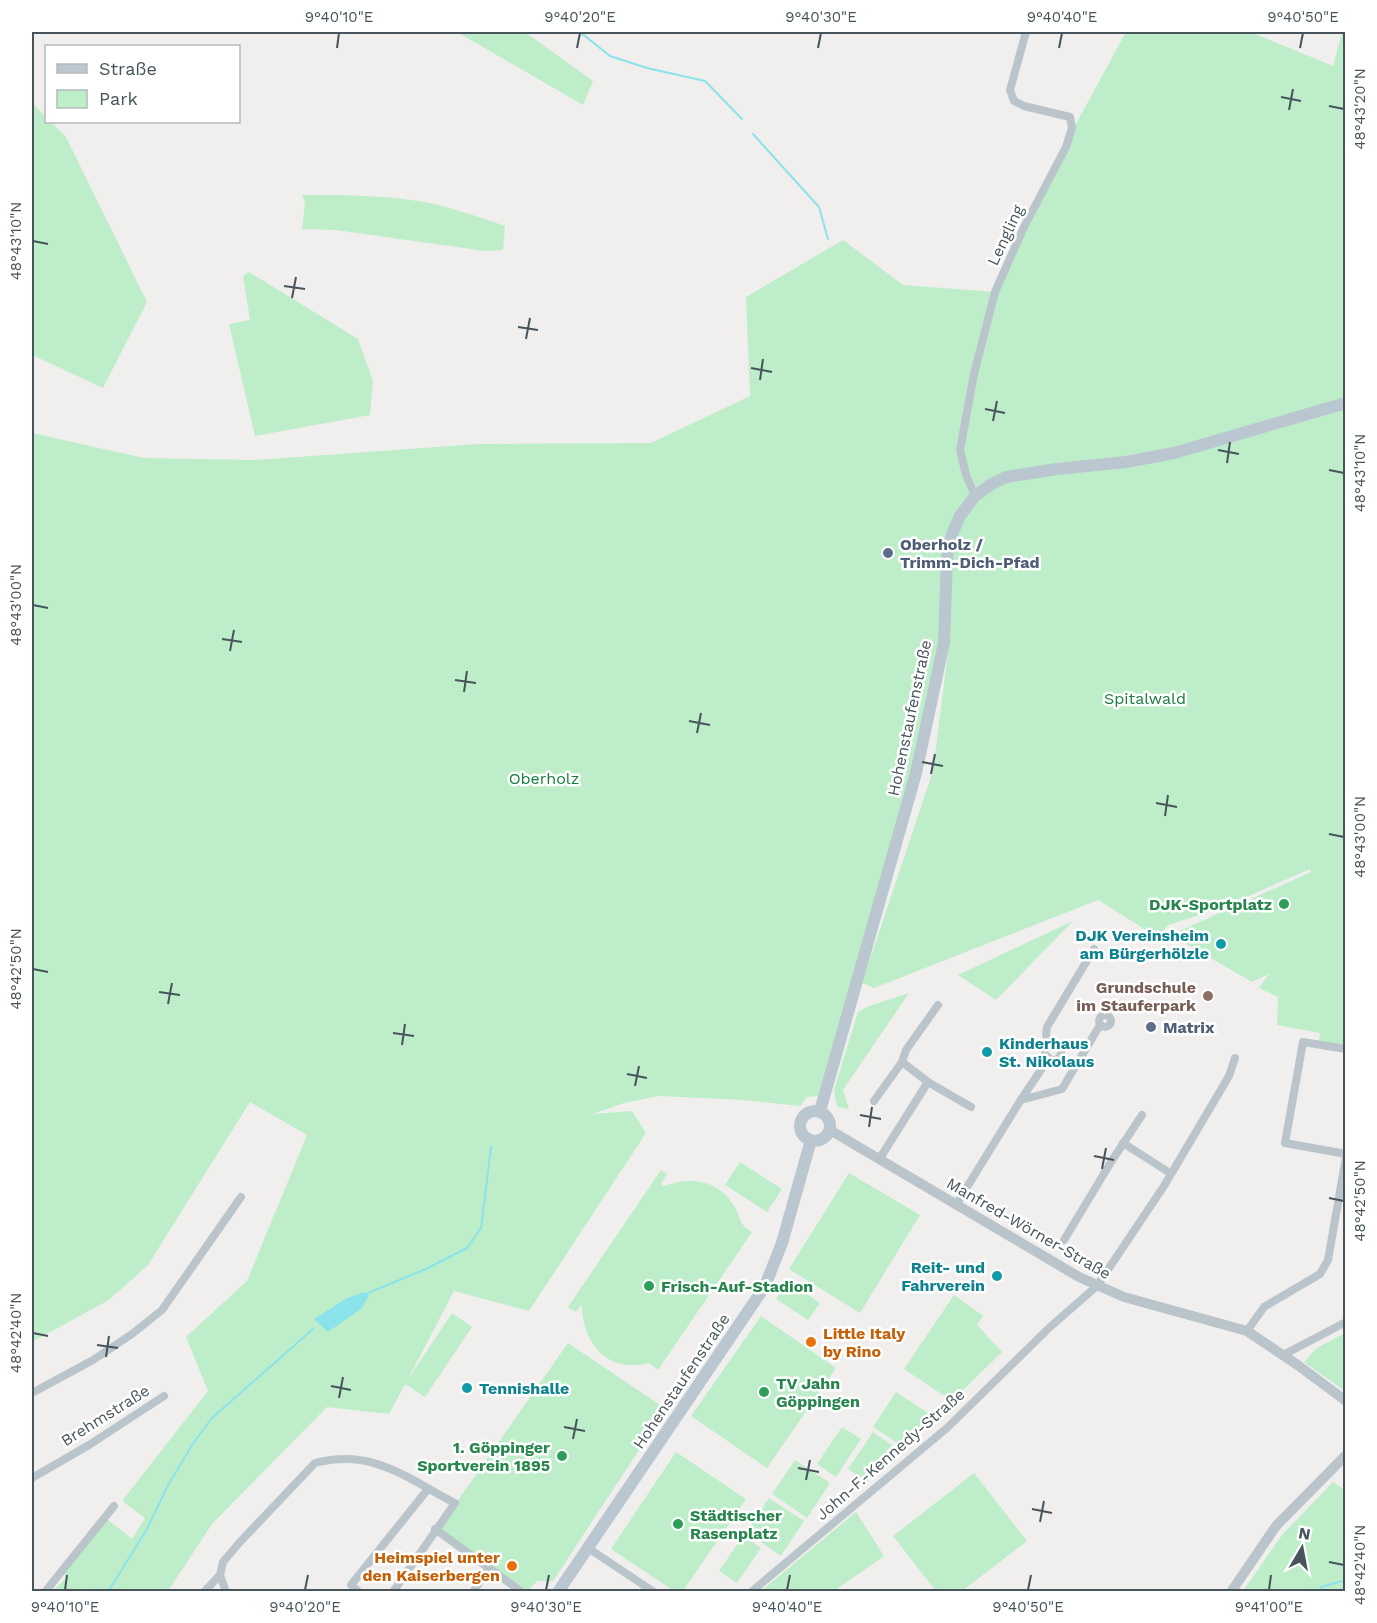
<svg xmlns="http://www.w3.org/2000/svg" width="1377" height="1623" font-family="'Work Sans',sans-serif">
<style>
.green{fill:#bdeec9}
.water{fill:#8ae3eb}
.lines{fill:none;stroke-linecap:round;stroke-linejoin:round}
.stream{stroke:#8ae3eb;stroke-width:2}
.minor{stroke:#bac5cb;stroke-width:8}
.tertiary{stroke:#bac5cb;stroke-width:10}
.secondary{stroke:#bac7d0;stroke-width:12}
.ticks{fill:none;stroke:#47545b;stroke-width:2}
.service-dot{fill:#5c6f8a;stroke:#fff;stroke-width:2}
.leisure-dot{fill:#2e9e5b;stroke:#fff;stroke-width:2}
.culture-dot{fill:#0f9aa8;stroke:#fff;stroke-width:2}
.education-dot{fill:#8d6e63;stroke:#fff;stroke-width:2}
.food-dot{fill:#e8710a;stroke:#fff;stroke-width:2}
.labels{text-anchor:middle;stroke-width:5;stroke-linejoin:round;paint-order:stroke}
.street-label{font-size:16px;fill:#47545b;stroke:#fff}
.service-label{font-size:16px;font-weight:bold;fill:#4e5e75;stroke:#fff;text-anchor:start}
.park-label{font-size:16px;fill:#187c3d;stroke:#fff}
.leisure-label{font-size:16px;font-weight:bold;fill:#27864d;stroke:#fff;text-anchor:start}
.culture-label{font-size:16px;font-weight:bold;fill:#0d838f;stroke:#fff;text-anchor:end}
.education-label{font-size:16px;font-weight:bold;fill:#785e54;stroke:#fff;text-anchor:end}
.food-label{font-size:16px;font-weight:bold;fill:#c56008;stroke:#fff;text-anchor:start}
.neatline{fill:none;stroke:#47545b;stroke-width:2}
.ticks-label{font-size:15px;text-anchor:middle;fill:#47545b}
</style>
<rect width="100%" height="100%" fill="#f1eeee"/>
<g class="green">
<polygon points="457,32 525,32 593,81 583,105"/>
<polygon points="1126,32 1251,32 1333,66 1342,32 1345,32 1345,1047 1319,1042 1320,1033 1277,1025 1278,997 1259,988 1269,974 1252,982 1171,935 1311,872 1310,869 1221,908 1168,925 1157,937 1098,900 874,988 862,983 933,771 949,644 950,555 954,539 965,517 978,500 973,492 958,510 948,532 942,554 939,655 911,777 818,1096 807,1097 800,1106 744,1100 659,1096 624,1103 593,1114 632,1111 646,1133 529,1311 454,1291 407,1381 452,1313 472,1327 425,1397 405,1384 389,1414 327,1407 212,1524 168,1591 53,1591 67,1577 63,1573 107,1519 132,1539 145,1518 122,1501 208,1391 186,1337 247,1281 307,1135 250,1102 148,1265 109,1300 32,1342 32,433 144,458 256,460 478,444 651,443 750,396 746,297 843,240 903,285 995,292 1023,221"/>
<polygon points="32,103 46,117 46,122 51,122 66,137 147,302 103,388 32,355"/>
<path d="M302 195C343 195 384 195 424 202 451 207 478 217 505 226L503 250 485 251 336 230 302 229 305 203Z"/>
<polygon points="249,272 358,339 373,381 370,415 255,436 229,324 250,320 243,276"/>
<polygon points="1073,921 996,1000 958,975"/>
<polygon points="909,993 843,1090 849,1109 837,1107 834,1090 858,1012 869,1006"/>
<polygon points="740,1162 782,1189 767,1212 725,1185"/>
<path d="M661 1170 667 1174 661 1184 664 1186C691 1176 719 1180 734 1206 742 1219 738 1224 752 1232L658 1370 649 1363C607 1374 582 1343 582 1304L576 1312 568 1307Z"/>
<polygon points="849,1173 920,1215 860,1313 789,1269"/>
<polygon points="788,1281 820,1303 808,1320 776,1299"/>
<polygon points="954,1295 983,1316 977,1325 1002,1352 952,1401 904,1369"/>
<polygon points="761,1316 836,1368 767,1468 691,1416"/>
<polygon points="1345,1333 1345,1391 1304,1362 1317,1348"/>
<polygon points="568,1343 666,1409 553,1581 537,1581 528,1591 490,1567 438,1529"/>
<polygon points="896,1392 928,1413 905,1448 873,1427"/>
<polygon points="842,1427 861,1439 836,1477 817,1464"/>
<polygon points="873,1432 892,1445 867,1482 848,1469"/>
<polygon points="676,1452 746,1499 683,1591 674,1591 611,1549"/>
<polygon points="795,1460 830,1483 807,1518 772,1494"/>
<polygon points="974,1473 1027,1541 962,1591 936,1591 893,1536"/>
<polygon points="1333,1482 1345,1490 1345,1591 1243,1591 1282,1535"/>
<polygon points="769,1498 804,1521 781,1556 746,1532"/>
<polygon points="856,1512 884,1556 834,1591 761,1591"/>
<polygon points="743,1536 761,1548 737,1583 719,1571"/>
</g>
<polygon class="water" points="365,1292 369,1295 362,1308 328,1332 314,1319 347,1298"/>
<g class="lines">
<g class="stream">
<polyline points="580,32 610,56 647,68 705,81 742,119"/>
<polyline points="753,134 819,207 828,239"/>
<polyline points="368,1293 426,1269 467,1248 481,1228 491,1147"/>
<polyline points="108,1592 147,1529 167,1487 192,1445 212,1418 313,1329"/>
<polyline points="1322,1592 1321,1587 1346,1580"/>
</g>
<g class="minor">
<polyline points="975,496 966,475 960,450 974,374 995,292 1024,227 1066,147 1072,128 1070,117 1024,106 1014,101 1010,90 1026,32"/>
<circle cx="1105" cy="1021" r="6"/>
<polyline points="1050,1044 1046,1035 1047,1027 1094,949"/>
<circle cx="1053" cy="1052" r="8"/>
<polyline points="1346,1049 1303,1042 1285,1143 1346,1154"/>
<polyline points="928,1082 971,1107"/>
<polyline points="1021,1100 1062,1089 1100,1025"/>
<polyline points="874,1101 902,1062 906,1050 938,1005"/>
<polyline points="1123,1143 1170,1173"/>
<polyline points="880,1158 928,1082 902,1062"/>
<polyline points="956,1205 1020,1101 1049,1058"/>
<polyline points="1064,1240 1111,1162 1142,1115"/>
<polyline points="1247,1331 1264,1307 1320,1274 1328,1260 1346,1157"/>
<polyline points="1283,1355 1346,1322"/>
<polyline points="32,1393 93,1360 132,1334 162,1310 241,1197"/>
<polyline points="32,1478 89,1445 164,1396"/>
<polyline points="435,1529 522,1592"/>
<polyline points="588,1548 654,1592"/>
<polyline points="220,1575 226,1592"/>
<polyline points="45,1592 114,1506"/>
<path d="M204 1592 220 1575 223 1562 240 1542 315 1463C373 1448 406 1478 455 1503L393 1592"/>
<polyline points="359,1592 351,1585 428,1489"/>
<polyline points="473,1592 488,1569"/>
<polyline points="751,1592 947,1428 1050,1327 1097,1286 1164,1186 1229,1076 1235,1058"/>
</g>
<g class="tertiary">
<polyline points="830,1130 1079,1277 1124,1297 1247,1331 1299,1366 1346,1401"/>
<polyline points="1231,1592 1276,1526 1346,1455"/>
</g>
<g class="secondary">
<circle cx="815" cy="1126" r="15"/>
<polyline points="820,1111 916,773 944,643 947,556 952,534 960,516 975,496 990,485 1006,477 1057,469 1126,462 1174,453 1346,403"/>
<polyline points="558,1592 765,1286 782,1243 811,1140"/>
</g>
</g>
<path class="ticks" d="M337 48 339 33M577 48 580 33M818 48 821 33M1059 48 1062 33M1300 48 1303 33M1281 97 1301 101M1329 106 1344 109M1289 110 1293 89M33 241 48 244M284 286 305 289M292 298 296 277M518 327 538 330M526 339 530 318M751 368 772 372M760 380 763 359M985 409 1005 413M993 421 997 401M1218 450 1239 454M1227 463 1230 442M1329 470 1344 473M33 605 48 608M222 639 242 642M230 651 234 630M455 680 476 683M464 692 467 671M689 721 710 725M697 733 701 713M922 762 943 766M931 774 935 754M1156 803 1177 807M1165 816 1168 795M1329 834 1344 837M33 969 48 972M159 992 180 995M168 1004 172 983M393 1033 414 1036M402 1045 405 1024M627 1074 647 1078M635 1086 639 1066M860 1115 881 1119M869 1127 872 1107M1094 1156 1114 1160M1102 1169 1106 1148M1329 1198 1344 1201M33 1333 48 1336M97 1345 118 1348M106 1357 109 1336M331 1386 351 1390M339 1398 343 1377M564 1427 585 1431M573 1439 577 1419M798 1468 819 1472M806 1480 810 1460M1032 1509 1052 1513M1040 1522 1044 1501M1329 1562 1344 1565M65 1590 67 1575M305 1590 308 1575M546 1590 549 1575M787 1590 790 1575M1028 1590 1031 1575M1269 1590 1271 1575"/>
<g class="service-dot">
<circle cx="888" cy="553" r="6"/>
<circle cx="1151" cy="1027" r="6"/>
</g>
<g class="leisure-dot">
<circle cx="1284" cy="904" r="6"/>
<circle cx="649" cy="1286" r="6"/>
<circle cx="764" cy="1392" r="6"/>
<circle cx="562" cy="1456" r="6"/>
<circle cx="678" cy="1524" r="6"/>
</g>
<g class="culture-dot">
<circle cx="1221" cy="944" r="6"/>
<circle cx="987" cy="1052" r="6"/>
<circle cx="997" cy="1276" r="6"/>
<circle cx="467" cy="1388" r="6"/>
</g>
<circle class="education-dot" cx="1208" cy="996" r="6"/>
<g class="food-dot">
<circle cx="811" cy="1342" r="6"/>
<circle cx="512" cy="1566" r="6"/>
</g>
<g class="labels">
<g class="street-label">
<text transform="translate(1005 235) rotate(-65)" y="6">Lengling</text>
<text transform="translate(909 718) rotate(-78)" y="6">Hohenstaufenstraße</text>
<text transform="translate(1029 1228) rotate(30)" y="6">Manfred-Wörner-Straße</text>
<text transform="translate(681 1381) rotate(-56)" y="6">Hohenstaufenstraße</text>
<text transform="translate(105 1415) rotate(-32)" y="6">Brehmstraße</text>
<text transform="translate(890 1454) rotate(-41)" y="6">John-F.-Kennedy-Straße</text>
</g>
<g class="service-label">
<text x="900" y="550">Oberholz /<tspan x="900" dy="18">Trimm-Dich-Pfad</tspan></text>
<text x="1163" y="1033">Matrix</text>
</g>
<g class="park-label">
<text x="1145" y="704">Spitalwald</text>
<text x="544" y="784">Oberholz</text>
</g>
<g class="leisure-label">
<text x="1272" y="910" text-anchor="end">DJK-Sportplatz</text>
<text x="661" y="1292">Frisch-Auf-Stadion</text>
<text x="776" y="1389">TV Jahn<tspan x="776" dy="18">Göppingen</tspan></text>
<text x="550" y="1453" text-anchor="end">1. Göppinger<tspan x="550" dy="18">Sportverein 1895</tspan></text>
<text x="690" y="1521">Städtischer<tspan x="690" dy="18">Rasenplatz</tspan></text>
</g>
<g class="culture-label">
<text x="1209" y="941">DJK Vereinsheim<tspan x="1209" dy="18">am Bürgerhölzle</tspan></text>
<text x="999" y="1049" text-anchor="start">Kinderhaus<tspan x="999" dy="18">St. Nikolaus</tspan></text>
<text x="985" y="1273">Reit- und<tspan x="985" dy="18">Fahrverein</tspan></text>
<text x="479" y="1394" text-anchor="start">Tennishalle</text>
</g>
<g class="education-label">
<text x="1196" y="993">Grundschule<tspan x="1196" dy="18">im Stauferpark</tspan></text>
</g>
<g class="food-label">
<text x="823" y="1339">Little Italy<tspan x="823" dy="18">by Rino</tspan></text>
<text x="500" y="1563" text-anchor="end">Heimspiel unter<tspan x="500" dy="18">den Kaiserbergen</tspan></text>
</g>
</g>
<rect width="1377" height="1623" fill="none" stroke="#ffffff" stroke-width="66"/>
<rect x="45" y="45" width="195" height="78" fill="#ffffff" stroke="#b5bbbd" stroke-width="1.5"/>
<rect x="57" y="64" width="30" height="9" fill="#bac7d0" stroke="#b5bbbd" stroke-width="1.5"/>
<text x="99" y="75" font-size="18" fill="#47545b">Straße</text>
<rect x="57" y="90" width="30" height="18" fill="#bdeec9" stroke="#b5bbbd" stroke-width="1.5"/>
<text x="99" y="105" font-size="18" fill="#47545b">Park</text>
<g transform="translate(1302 1548) rotate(10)" stroke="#ffffff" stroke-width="4.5" paint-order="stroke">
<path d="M0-4.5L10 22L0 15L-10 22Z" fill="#47545b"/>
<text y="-9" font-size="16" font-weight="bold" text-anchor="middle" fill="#47545b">N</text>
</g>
<rect x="33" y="33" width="1311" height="1557" class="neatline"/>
<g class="ticks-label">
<text x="339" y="22">9°40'10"E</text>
<text x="580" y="22">9°40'20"E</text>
<text x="821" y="22">9°40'30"E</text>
<text x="1062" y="22">9°40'40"E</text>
<text x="1303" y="22">9°40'50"E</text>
<text transform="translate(1360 109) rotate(-90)" y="5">48°43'20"N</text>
<text transform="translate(16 241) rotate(-90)" y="5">48°43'10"N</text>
<text transform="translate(1360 473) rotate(-90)" y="5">48°43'10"N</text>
<text transform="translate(16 605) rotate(-90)" y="5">48°43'00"N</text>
<text transform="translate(1360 837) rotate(-90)" y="5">48°43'00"N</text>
<text transform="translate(16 969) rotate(-90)" y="5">48°42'50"N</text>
<text transform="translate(1360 1201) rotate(-90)" y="5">48°42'50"N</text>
<text transform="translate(16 1333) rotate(-90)" y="5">48°42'40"N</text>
<text transform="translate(1360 1565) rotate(-90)" y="5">48°42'40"N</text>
<text x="65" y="1612">9°40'10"E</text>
<text x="305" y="1612">9°40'20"E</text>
<text x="546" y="1612">9°40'30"E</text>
<text x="787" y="1612">9°40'40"E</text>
<text x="1028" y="1612">9°40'50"E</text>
<text x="1269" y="1612">9°41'00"E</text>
</g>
</svg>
